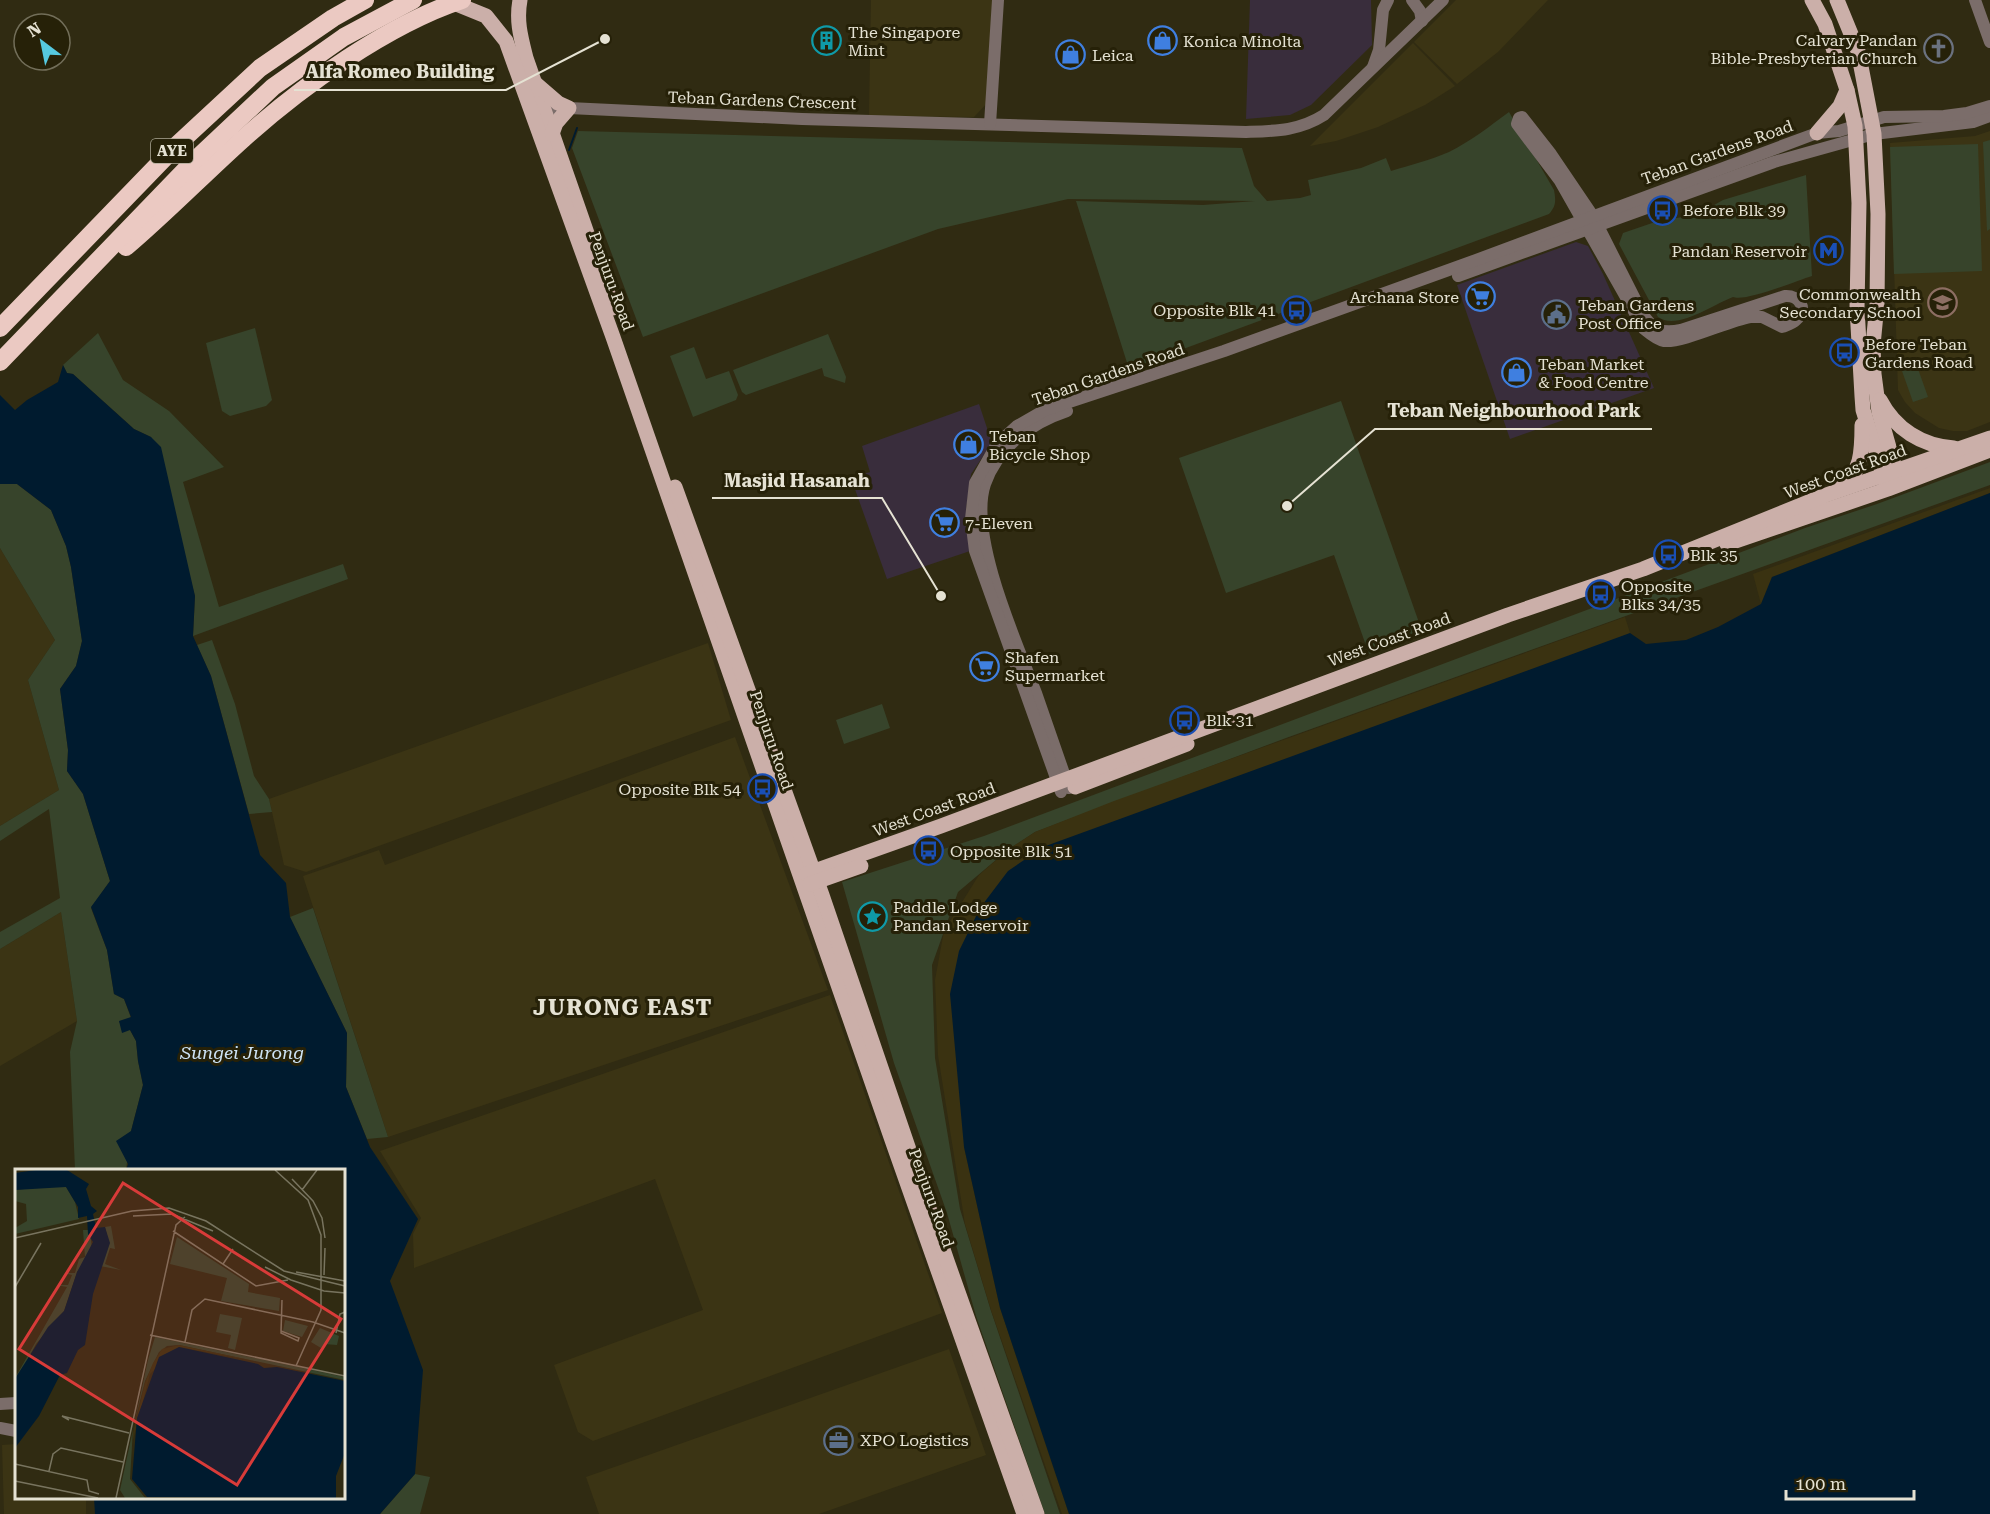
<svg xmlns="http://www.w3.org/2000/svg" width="1990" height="1514" font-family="'Roboto Serif',serif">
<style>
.commercial{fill:#392d3c}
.built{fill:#3b3414}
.green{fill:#37442b}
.sand{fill:#3a3211}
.water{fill:#001b2f}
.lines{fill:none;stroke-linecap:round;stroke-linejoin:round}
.stream{stroke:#001b2f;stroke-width:2}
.minor{stroke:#7b6d6a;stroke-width:12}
.major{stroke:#cbafa9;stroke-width:15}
.highway{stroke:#ebc9c2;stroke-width:18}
.labels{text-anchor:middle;stroke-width:6;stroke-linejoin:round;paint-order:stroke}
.shield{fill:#262108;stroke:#aca896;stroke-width:1.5}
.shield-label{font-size:15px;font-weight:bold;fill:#e5e2d3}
.poi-label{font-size:16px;fill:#e5e2d3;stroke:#262108;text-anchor:start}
.street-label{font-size:16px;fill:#e5e2d3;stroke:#262108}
.water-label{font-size:18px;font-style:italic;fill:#cee4f6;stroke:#262108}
.district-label{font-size:22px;font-weight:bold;letter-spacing:1.5px;fill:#e5e2d3;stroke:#262108}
.inset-road{fill:none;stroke:#78745f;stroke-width:1.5}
.view{fill:#d83b39;fill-opacity:0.15;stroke:#d83b39;stroke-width:3}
.inset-edge{fill:none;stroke:#e5e2d3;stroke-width:3}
.leader{fill:none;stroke:#e5e2d3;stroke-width:2}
.callout-dot{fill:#e5e2d3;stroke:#262108;stroke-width:2}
.callout-label{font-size:18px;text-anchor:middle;font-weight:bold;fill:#e5e2d3;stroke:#262108;stroke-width:6;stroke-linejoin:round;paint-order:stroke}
</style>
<rect width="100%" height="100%" fill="#302b12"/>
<g class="commercial">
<polygon points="1250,0 1371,0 1372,45 1311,105 1290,115 1246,119"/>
<polygon points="1576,242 1588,246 1603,274 1654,388 1510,439 1457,285"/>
<polygon points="979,404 992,443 971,474 966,510 973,550 887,579 851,478 870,472 862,446"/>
</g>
<g class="built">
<polygon points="871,0 993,0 989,101 974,117 869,116"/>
<polygon points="1456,0 1548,0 1498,52 1457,84 1414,42"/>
<polygon points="1413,43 1455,86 1425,105 1378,127 1336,141 1310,146"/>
<polygon points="1990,131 1990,422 1967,431 1953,431 1939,428 1915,413 1905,402 1898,390 1890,143 1975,136"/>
<polygon points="0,548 55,640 28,680 59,790 0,826"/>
<polygon points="708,643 731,720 306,872 284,865 269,799"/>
<polygon points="735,737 828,990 388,1137 303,876 379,850 385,865"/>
<polygon points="61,912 77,1021 0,1066 0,949"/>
<polygon points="830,995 942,1313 593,1441 578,1432 554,1365 703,1310 655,1179 414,1268 413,1234 421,1218 380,1151"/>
<polygon points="949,1349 986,1455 819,1514 599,1514 586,1477"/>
<polygon points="16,1444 16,1498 86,1498 86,1514 4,1514 2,1445"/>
</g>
<g class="green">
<path d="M1509 112 1554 190C1556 201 1556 206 1549 214L1129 369 1076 201 1203 205 1255 201 1068 199 938 229 643 337 572 148 578 131 1242 148 1254 186 1267 201 1300 198 1311 195 1308 180 1361 168 1386 158 1391 171C1410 165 1431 160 1449 152 1471 141 1490 126 1509 112Z"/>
<polygon points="1990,140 1990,229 1987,231 1983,142"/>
<polygon points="1978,144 1982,271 1894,274 1890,147"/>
<path d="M1806 175 1812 276C1796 281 1745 302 1733 297 1714 304 1677 331 1658 317L1619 244 1623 233 1658 221 1683 217 1707 209 1723 200Z"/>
<polygon points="255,328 272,400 266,406 230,416 222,411 206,343"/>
<polygon points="98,333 123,380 169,411 224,467 183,482 219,607 343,564 348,579 193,636 195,596 151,437 134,429 73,374 67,373 63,365"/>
<polygon points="828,334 846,377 845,383 824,376 822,368 746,395 742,392 733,370"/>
<polygon points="694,347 706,379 729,371 738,395 736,400 693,417 670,356"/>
<polygon points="1917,366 1928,397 1913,402 1902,371"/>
<polygon points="1341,401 1423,634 1369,654 1334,555 1226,593 1179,458"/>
<polygon points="1990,462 1990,485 1286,738 1035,832 1009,849 958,892 932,965 935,1058 960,1209 991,1311 1060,1514 1045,1514 976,1316 947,1213 894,1063 842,882 984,836 1805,528 1877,504"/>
<polygon points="0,484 17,484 51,510 66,546 71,567 82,641 76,666 60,689 68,750 67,771 83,794 110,881 91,908 107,950 114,994 124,999 131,1018 119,1022 130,1030 136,1041 138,1061 143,1085 131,1131 126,1170 75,1170 70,1052 77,1021 61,912 0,949 0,932 60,898 49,809 0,841 0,826 59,790 28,680 55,640 0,548"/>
<polygon points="212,640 235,704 254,776 269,799 272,812 249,814 211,676 197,645"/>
<polygon points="882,704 890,728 844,744 836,720"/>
<polygon points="313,908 388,1137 367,1139 346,1087 347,1033 290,917"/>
<polygon points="415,1474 430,1477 420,1514 380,1514"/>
</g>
<g class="sand">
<polygon points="1990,488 1990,493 1772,577 1761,604 1753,574"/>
<polygon points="1625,617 1630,633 964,1147 1000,1308 1069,1514 1062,1514 991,1310 965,1224 938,1055 935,980 944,931 979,875 1009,849 1035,832 1114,801"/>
</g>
<g class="water">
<polygon points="63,365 67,373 73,374 134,429 151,437 161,447 195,596 193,636 211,676 260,855 286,883 290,917 347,1033 346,1087 370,1147 418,1219 390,1281 423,1370 415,1474 380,1514 95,1514 94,1498 344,1498 344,1170 126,1170 128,1164 116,1141 131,1131 143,1085 138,1061 136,1041 130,1030 122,1033 119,1021 131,1017 124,999 114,994 107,950 91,907 110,881 83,794 67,771 68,750 60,689 76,666 82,641 71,567 66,546 51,510 17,484 0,484 0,395 15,410 27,400 58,382"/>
<polygon points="1990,493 1990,1514 1069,1514 1000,1308 964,1147 950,994 959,951 980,908 1008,871 1043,847 1630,633 1646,644 1686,640 1718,627 1761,604 1772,577"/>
</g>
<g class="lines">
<polyline class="stream" points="569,150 577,128"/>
<g class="minor">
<polyline points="1412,0 1420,11 1422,21"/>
<polyline points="1975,0 1990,42"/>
<polyline points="1373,67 1379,50 1383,10 1388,0"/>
<path d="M535 109 569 108 802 119 1246 132C1275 131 1299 131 1324 115L1443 0"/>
<path d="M1522 117 1551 154 1593 216 1642 313C1653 330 1661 334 1681 330L1785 296C1799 295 1809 309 1796 320 1792 324 1787 325 1782 327L1762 317H1750C1728 321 1683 343 1664 341 1657 340 1650 334 1644 329L1560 181 1517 124 1519 118Z"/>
<polyline points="990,124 998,0"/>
<polyline points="1458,276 1774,162 1874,134 1973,122 1990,116"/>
<path d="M1067 411C1031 423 998 447 985 484 968 535 1016 642 1036 693 1047 724 1058 756 1069 788"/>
<polyline points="1061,792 975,551 971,519 975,483 997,444 1017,426 1045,410 1224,351 1468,263 1817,133 1839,131 1884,117 1944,116 1967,113 1990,106"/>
<polyline points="0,1404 16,1403"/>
<polyline points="0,1428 16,1431"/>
</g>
<g class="major">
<path d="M520 0C516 21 521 38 526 58L613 308"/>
<polyline points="1812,0 1825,24 1847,90 1855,126 1859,203 1857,308 1862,396 1863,410 1886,484"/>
<polyline points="1837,0 1858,51 1874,134 1878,214 1877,304 1873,345 1874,374 1879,412 1898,479"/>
<polyline points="454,3 486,16 506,41 613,337 892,1140 1024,1514"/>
<polyline points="536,84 558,103 569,108 556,123 552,134"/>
<polyline points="1817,133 1840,106 1847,90"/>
<path d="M1880 400C1895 429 1922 446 1954 448"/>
<polyline points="675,487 822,895 947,1261 1037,1514"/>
<path d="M1839 488C1862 475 1862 449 1862 425"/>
<polyline points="1727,544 1888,489 1990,450"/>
<polyline points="1075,787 1187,744"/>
<polyline points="806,874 941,826 1508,615 1643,569 1826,495 1990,438"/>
<polyline points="810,884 861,866"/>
</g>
<g class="highway">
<path d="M126 247C166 213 204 174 243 139 302 86 387 25 462 0"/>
<polyline points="0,328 178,144 260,68 333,18 365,0"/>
<polyline points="0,362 193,162 273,87 344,37 413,0"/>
</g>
</g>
<defs>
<symbol id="building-ring" viewBox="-11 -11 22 22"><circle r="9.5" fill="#262108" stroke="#0f9aa8" stroke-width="1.5"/><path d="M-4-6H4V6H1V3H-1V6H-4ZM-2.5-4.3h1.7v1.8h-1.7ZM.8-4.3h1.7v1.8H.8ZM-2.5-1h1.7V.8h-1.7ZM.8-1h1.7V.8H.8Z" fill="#0f9aa8"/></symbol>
<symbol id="shop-ring" viewBox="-11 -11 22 22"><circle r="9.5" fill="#262108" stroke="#3f7fe0" stroke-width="1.5"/><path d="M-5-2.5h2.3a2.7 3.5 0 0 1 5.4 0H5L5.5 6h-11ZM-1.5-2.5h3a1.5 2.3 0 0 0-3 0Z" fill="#3f7fe0"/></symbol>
<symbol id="church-ring" viewBox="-11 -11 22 22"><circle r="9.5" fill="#262108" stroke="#6b7280" stroke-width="1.5"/><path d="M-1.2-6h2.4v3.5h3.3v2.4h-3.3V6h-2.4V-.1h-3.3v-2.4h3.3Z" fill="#6b7280"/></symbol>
<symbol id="bus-ring" viewBox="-11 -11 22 22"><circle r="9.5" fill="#262108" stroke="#1a4fb4" stroke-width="1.5"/><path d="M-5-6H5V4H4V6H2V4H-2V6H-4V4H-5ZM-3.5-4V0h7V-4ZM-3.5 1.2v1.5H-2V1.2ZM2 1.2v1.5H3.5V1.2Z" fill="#1a4fb4"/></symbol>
<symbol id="metro-ring" viewBox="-11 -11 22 22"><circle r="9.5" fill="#262108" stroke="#1a4fb4" stroke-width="1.5"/><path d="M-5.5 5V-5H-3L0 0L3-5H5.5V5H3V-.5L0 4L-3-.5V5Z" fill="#1a4fb4"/></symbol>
<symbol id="supermarket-ring" viewBox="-11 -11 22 22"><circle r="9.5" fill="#262108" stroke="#3f7fe0" stroke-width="1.5"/><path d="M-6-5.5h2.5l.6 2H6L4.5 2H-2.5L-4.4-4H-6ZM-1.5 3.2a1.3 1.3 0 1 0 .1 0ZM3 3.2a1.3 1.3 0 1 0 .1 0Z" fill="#3f7fe0"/></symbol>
<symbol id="school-ring" viewBox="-11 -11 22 22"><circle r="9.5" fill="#262108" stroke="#8d6e63" stroke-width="1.5"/><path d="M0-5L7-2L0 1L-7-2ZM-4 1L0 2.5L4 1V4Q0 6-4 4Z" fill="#8d6e63"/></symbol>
<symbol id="civic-ring" viewBox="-11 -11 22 22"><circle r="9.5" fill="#262108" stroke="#5c6f8a" stroke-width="1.5"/><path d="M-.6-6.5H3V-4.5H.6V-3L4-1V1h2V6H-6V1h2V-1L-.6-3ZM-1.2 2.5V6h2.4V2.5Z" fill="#5c6f8a"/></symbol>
<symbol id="sight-ring" viewBox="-11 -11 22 22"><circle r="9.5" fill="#262108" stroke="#0f9aa8" stroke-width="1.5"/><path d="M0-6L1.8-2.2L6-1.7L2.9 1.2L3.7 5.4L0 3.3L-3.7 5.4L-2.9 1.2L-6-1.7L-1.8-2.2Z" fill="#0f9aa8"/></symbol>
<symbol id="office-ring" viewBox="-11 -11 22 22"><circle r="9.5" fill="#262108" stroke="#5c6f8a" stroke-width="1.5"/><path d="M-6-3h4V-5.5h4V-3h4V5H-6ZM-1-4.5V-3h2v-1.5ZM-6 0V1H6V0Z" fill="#5c6f8a"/></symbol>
</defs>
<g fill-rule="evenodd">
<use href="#building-ring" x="810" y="24" width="33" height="33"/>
<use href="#shop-ring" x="1146" y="24" width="33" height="33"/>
<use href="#church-ring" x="1922" y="32" width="33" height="33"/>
<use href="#shop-ring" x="1054" y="38" width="33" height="33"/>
<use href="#bus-ring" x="1646" y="194" width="33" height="33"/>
<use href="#metro-ring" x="1812" y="234" width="33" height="33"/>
<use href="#supermarket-ring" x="1464" y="280" width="33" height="33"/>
<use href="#school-ring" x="1926" y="286" width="33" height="33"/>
<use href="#bus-ring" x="1280" y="294" width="33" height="33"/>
<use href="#civic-ring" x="1540" y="298" width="33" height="33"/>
<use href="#bus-ring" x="1828" y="336" width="33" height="33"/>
<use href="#shop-ring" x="1500" y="356" width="33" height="33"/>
<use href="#shop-ring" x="952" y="428" width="33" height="33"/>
<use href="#supermarket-ring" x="928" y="506" width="33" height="33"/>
<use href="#bus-ring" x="1652" y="538" width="33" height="33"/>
<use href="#bus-ring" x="1584" y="578" width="33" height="33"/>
<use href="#supermarket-ring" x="968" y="650" width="33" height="33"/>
<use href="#bus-ring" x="1168" y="704" width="33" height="33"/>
<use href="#bus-ring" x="746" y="772" width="33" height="33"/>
<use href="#bus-ring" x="912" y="834" width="33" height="33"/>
<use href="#sight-ring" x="856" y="900" width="33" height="33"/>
<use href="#office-ring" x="822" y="1424" width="33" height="33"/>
</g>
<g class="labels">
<rect class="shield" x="151" y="139" width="42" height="24" rx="4.5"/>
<g class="shield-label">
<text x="172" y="156">AYE</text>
</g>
<g class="poi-label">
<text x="848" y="38">The Singapore<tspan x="848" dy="18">Mint</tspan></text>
<text x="1917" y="46" text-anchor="end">Calvary Pandan<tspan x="1917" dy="18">Bible-Presbyterian Church</tspan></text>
<text x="1183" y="47">Konica Minolta</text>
<text x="1092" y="61">Leica</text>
<text x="1683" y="216">Before Blk 39</text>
<text x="1807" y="257" text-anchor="end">Pandan Reservoir</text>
<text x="1921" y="300" text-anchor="end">Commonwealth<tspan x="1921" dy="18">Secondary School</tspan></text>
<text x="1459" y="303" text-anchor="end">Archana Store</text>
<text x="1578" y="311">Teban Gardens<tspan x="1578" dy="18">Post Office</tspan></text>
<text x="1276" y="316" text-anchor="end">Opposite Blk 41</text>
<text x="1865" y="350">Before Teban<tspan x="1865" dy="18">Gardens Road</tspan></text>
<text x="1538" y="370">Teban Market<tspan x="1538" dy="18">&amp; Food Centre</tspan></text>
<text x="989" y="442">Teban<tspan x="989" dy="18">Bicycle Shop</tspan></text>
<text x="965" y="529">7-Eleven</text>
<text x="1690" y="561">Blk 35</text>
<text x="1621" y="592">Opposite<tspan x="1621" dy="18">Blks 34/35</tspan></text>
<text x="1005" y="663">Shafen<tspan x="1005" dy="18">Supermarket</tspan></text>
<text x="1206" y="726">Blk 31</text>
<text x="741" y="795" text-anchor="end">Opposite Blk 54</text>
<text x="950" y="857">Opposite Blk 51</text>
<text x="893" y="913">Paddle Lodge<tspan x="893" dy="18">Pandan Reservoir</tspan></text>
<text x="860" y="1446">XPO Logistics</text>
</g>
<g class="street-label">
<text transform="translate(762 100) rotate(2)" y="6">Teban Gardens Crescent</text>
<text transform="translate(1717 152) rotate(-20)" y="6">Teban Gardens Road</text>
<text transform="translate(612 281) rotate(70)" y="6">Penjuru Road</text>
<text transform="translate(1108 374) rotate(-19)" y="6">Teban Gardens Road</text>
<text transform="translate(1845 471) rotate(-20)" y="6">West Coast Road</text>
<text transform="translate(1389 639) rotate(-20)" y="6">West Coast Road</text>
<text transform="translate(772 740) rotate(71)" y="6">Penjuru Road</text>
<text transform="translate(934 809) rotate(-20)" y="6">West Coast Road</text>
<text transform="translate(932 1198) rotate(70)" y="6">Penjuru Road</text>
</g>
<g class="water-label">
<text x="242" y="1059">Sungei Jurong</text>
</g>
<g class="district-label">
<text x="623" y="1015">JURONG EAST</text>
</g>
</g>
<g transform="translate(15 1169)">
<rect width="330" height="330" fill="#302b12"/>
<path d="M36 17 51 18 60 33 64 50 0 65V59L12 52 11 35 0 32V21ZM96 57 100 80 95 79 90 95 106 101 85 97 93 70 90 58ZM68 61H75L77 81 62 103 49 142 21 175 0 214V209L52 118 41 116H53L57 106 49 104H60L64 90 70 88ZM162 68 234 115 233 123 265 129 264 142 206 132 212 109 155 95ZM205 145 227 149 220 181 213 179 216 166 201 163ZM270 151 293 157 287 168 268 162ZM305 159 324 167 322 176 309 175 306 179 296 173ZM140 168 330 208V211L164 176 152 177 144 183 130 212 118 260 115 310 130 329H110L105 321 133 191Z" fill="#37442b"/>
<path d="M164 176 243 193 164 178 135 205 118 271 117 310 131 329 117 310 118 263 130 214 138 194 147 180Z" fill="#3a3211"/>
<path d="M21 1H52L74 15 71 20 76 37 82 42 78 45 81 59 90 58 95 74 78 125 70 176 63 181 52 204 45 206 24 247 0 279 1 208 33 158 49 142 62 103 78 73 73 65 72 47 63 49V38L51 18 0 21V4ZM164 178 243 195 249 199 262 198 330 212V284L321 307V329L132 328 117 310 122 249 144 188Z" fill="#001b2f"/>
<path class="inset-road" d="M260 1 293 31 306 66V141L281 197M277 10 298 32 307 49 310 69M287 21 302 1M118 47 157 45 198 62M158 62 241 117 273 111M0 69 117 42 154 39 191 52 269 102 330 117M208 95 218 80M250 98 276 111M281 103 330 112M309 106 310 79M276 111 309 122M0 118 26 74M309 122 330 124M267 131 266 162 284 169 283 172 266 164ZM321 164 325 145 330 143M135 166 330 207M170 173 177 141 190 130 298 153 330 164M54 251 47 247 114 264M0 295 72 311 74 322 84 325M34 302 38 285 46 279 108 293M0 312 83 329M101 329 161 56 170 48"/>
<path class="view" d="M108 14 326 150 222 316 4 180Z"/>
<rect width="330" height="330" class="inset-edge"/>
</g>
<path class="leader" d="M605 39L506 90H294M1287 506L1375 429H1652M941 596L882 498H712"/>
<g class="callout-dot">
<circle cx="605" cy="39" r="6"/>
<circle cx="1287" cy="506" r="6"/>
<circle cx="941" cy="596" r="6"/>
</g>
<g class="callout-label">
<text x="400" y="78">Alfa Romeo Building</text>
<text x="1514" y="417">Teban Neighbourhood Park</text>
<text x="797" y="487">Masjid Hasanah</text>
</g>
<g transform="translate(42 42) rotate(328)"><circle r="28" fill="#262108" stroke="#726e59" stroke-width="1.5"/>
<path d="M0-4.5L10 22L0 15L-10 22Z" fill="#56c9e0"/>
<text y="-9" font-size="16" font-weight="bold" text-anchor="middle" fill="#e5e2d3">N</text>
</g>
<path d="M1786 1490v9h128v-9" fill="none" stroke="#e5e2d3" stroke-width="3"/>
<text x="1795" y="1490" font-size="18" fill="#e5e2d3" stroke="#262108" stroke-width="4.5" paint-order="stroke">100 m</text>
</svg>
